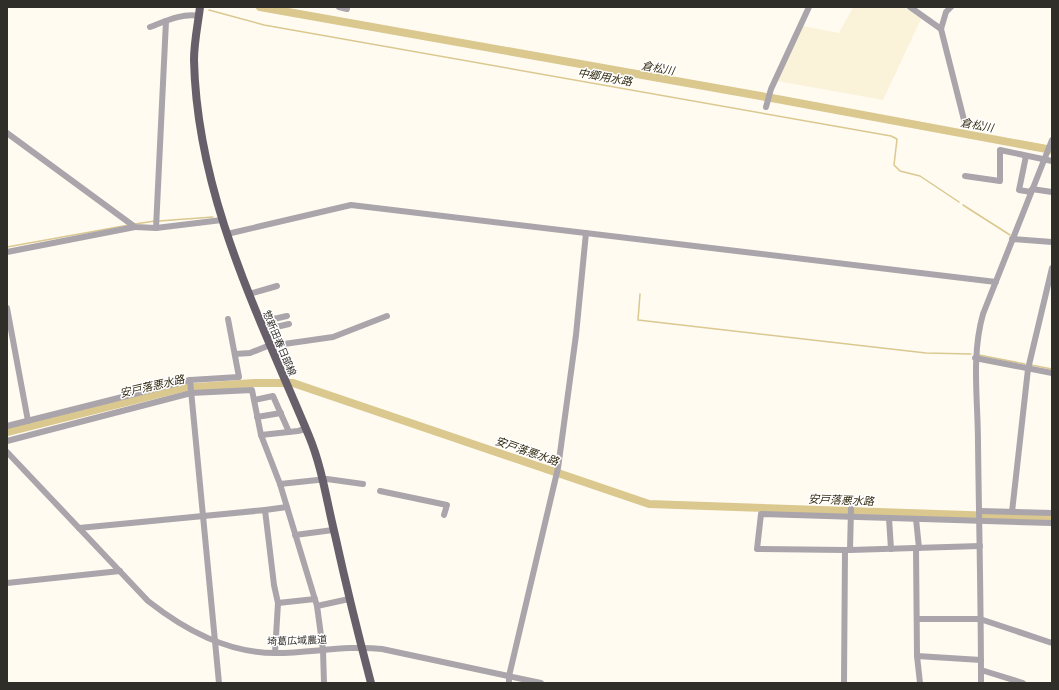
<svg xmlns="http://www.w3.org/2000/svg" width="1059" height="690" font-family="'Work Sans','Noto Sans JP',sans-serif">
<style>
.built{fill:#faf2d9}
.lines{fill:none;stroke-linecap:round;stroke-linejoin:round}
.stream{stroke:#dac88f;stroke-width:1.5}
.river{stroke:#dac88f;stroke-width:8}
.minor{stroke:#aaa5ab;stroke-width:6}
.major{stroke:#675f6a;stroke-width:8}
.labels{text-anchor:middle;stroke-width:3;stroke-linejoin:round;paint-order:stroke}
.street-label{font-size:10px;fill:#302e28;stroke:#fff}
.water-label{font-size:11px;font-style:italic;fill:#322a10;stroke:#fff}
</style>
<rect width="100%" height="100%" fill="#fffbf1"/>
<polygon class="built" points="853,7 904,7 921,19 883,100 777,81 803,26 839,33"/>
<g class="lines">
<g class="stream">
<polyline points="209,10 264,25 891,136 897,139 894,165 900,171 920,176 959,202"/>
<polyline points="963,205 1010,235"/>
<polyline points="159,221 213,217"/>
<polyline points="135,224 155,221"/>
<polyline points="7,247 129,225"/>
<polyline points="640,294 638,320 926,353 971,354"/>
<polyline points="979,355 1025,364"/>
<polyline points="1031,365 1052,369"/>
</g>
<g class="river">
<polyline points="260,7 777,99 1052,150"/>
<polyline points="7,432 182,388 254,383 293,383 649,504 1052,518"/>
</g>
<g class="minor">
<polyline points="339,7 347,9"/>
<polyline points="910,7 941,29 964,120"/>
<path d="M150 27C166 21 182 13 199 16"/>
<polyline points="941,29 946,12 951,7"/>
<polyline points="766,107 771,89 809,7"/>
<polyline points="7,133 135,227 156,228 222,220"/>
<polyline points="1026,156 1019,190 1031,192"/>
<polyline points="965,176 1000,181 1000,150 1052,161"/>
<polyline points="1032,189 1052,192"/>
<polyline points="156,228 166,21"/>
<polyline points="227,234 351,205 996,282"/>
<polyline points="1012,239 1052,242"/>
<polyline points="7,252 135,227"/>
<polyline points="249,294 277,286"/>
<polyline points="7,308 28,421"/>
<polyline points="260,322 287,316"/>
<polyline points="263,330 289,324"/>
<polyline points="270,346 333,337 387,316"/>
<polyline points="235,354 250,353 270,345"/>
<polyline points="975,358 1052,373"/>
<polyline points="190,380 219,683"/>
<polyline points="254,400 273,396 289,432"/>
<polyline points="257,417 281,413"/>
<polyline points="7,426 190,380 239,377 228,319"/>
<polyline points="261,435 298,431 305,429"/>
<polyline points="7,441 191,393 252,390 261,435 280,484 317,606 323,650 324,683"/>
<path d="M7 452 148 601C185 630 227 653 276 653 311 653 347 645 382 649L541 683"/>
<polyline points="280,484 327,479 363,484"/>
<polyline points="380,491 447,505 444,515"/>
<polyline points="265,510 287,507"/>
<polyline points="979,511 1052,513"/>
<polyline points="1012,512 1028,369 1052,268"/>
<polyline points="889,518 891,549"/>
<polyline points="916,519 919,548"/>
<polyline points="79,528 265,510 274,585 278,603 275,653"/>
<polyline points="295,535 333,530"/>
<polyline points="916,548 917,656 920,683"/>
<polyline points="845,550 757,549 761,514 1052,523"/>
<polyline points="850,550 980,546"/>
<polyline points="7,583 120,571"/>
<polyline points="278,603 315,599"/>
<polyline points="317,606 349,599"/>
<polyline points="917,619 980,619 1052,643"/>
<polyline points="917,656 981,660"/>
<polyline points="981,670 1023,683"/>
<polyline points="509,683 509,676 558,468 576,335 586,233"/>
<polyline points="844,683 845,550 850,550 851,509"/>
<path d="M981 683C981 603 979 523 978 443 978 400 971 356 983 314L1052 140"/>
</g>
<path class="major" d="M200 7C198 24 194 42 194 60 197 195 258 314 309 436 322 467 327 503 335 535 346 585 358 634 371 683"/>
</g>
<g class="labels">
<g class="street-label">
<text transform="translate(280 343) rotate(67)" y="4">惣新田春日部線</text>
<text transform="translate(297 640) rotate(-2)" y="4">埼葛広域農道</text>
</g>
<g class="water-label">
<text transform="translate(658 68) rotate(10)" y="4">倉松川</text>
<text transform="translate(605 77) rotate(10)" y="4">中郷用水路</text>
<text transform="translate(977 125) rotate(10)" y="4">倉松川</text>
<text transform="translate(152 386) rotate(-13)" y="4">安戸落悪水路</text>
<text transform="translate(527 451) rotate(19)" y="4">安戸落悪水路</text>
<text transform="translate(841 500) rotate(2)" y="4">安戸落悪水路</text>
</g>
</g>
<rect width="1059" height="690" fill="none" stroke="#302e28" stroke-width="16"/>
</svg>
